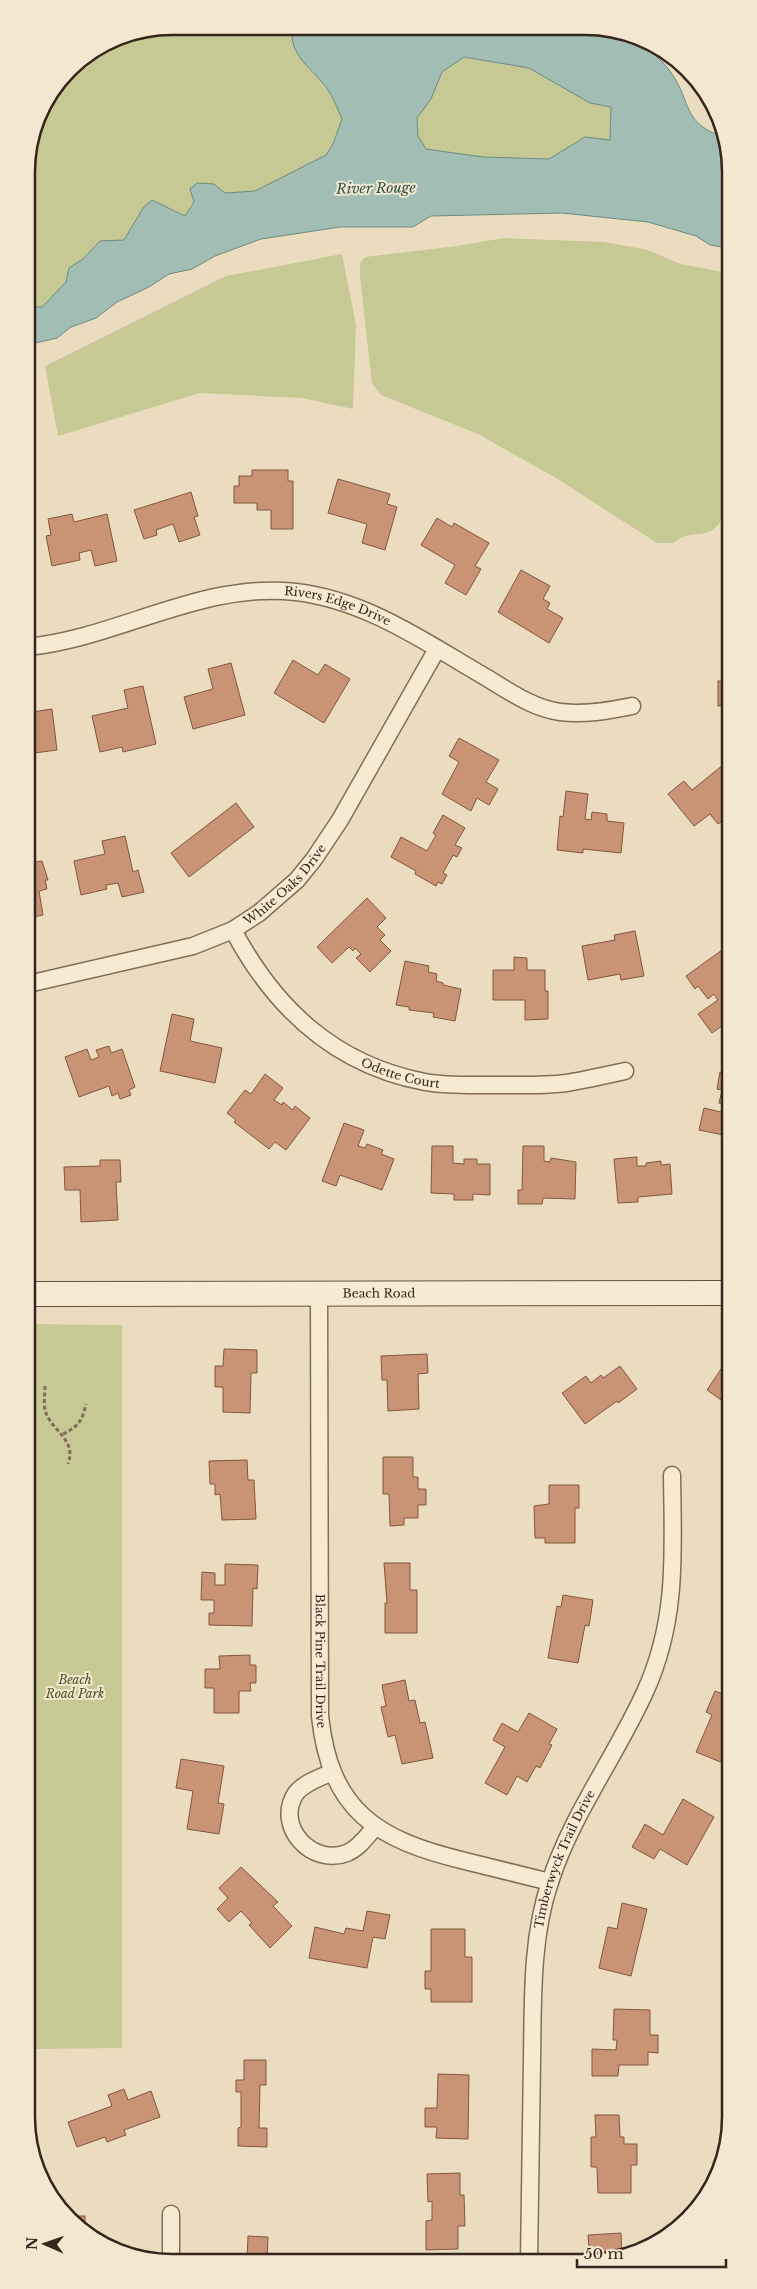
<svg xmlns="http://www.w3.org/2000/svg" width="757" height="2289" font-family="'Libre Baskerville',serif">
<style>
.green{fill:#c6c994}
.water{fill:#a2beb4;stroke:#6a8b81;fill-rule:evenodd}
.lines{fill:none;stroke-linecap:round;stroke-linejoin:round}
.stream{stroke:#6a8b81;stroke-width:5.5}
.building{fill:#c99476;stroke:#82563f}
.street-casing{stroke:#846d58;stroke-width:19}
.secondary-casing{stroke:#654e3c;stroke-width:26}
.path{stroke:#846d58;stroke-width:3;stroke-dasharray:4 2.5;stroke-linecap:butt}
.street{stroke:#f7ead2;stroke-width:16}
.secondary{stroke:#f7ead2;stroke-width:24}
.labels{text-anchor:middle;stroke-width:4;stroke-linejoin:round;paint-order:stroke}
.street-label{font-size:12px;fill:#34261c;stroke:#f4e7cf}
.park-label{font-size:12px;font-style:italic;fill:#474f24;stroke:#f4e7cf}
.water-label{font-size:14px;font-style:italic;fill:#2c534e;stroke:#f4e7cf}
.rim{fill:none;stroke:#34261c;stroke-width:2.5}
</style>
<rect width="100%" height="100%" fill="#ecdcbf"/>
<g class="green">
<path d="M172 26 293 27C286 55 316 71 328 90 334 99 338 110 342 119L333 144 326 155 255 191 225 193 214 184 194 201 185 216 173 209 143 208 124 240 100 241 83 259 69 268 67 282 42 307H27V163L41 108 76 63 115 47 125 36Z"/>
<polygon points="464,57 529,68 590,103 611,107 610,141 585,137 549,159 483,157 426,149 418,136 417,118 431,99 442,72"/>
<path d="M504 238 604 242 648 250 680 264 728 273V504C715 549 693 524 674 543H657L556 478 478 434 381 395 372 384 360 276V263L365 257 457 246Z"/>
<polygon points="342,254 356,325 353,409 302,398 200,393 58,436 45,366 226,276"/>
<polygon points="28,1324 122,1325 122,2048 29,2049"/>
</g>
<path class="water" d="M293 27 613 29C636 41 657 52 672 74 691 101 682 124 724 137L728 144V248L710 245 696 236 648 222 562 213 431 216 413 227H340L261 239 215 256 192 269 169 274 149 287 117 302 96 318 71 327 57 338 27 345V307H42L66 282 69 268 83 259 100 241 124 240 143 208 152 200 185 216 194 202 190 189 197 183 214 184 225 193 255 191 326 155 333 144 342 119C338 110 334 99 328 90 316 71 286 55 293 27ZM464 57 529 68 590 103 611 107 610 140 585 137 549 159 483 157 426 149 418 136 417 118 431 99 442 72Z"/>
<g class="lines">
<polyline class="stream" points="27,433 27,438"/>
</g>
<g class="building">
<polygon points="252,470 288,470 288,481 293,481 293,529 271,529 271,510 257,510 257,503 234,503 234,486 239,486 239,476 252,476"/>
<polygon points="338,479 390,494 387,504 397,507 385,550 362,543 367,524 328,513"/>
<polygon points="191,492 198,516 194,517 200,535 179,542 173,524 156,530 157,535 144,539 134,510"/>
<polygon points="72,514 74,522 107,514 117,561 95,566 91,550 79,553 80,560 52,566 46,536 51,535 48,519"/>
<polygon points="437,518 452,527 454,523 489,543 475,566 481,569 466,595 445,583 455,565 421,545"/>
<polygon points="521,570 550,586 543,599 550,603 547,609 563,618 549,643 498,612"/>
<polygon points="293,660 318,675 325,664 350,679 324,723 274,693"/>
<polygon points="231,663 245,715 193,729 184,697 213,689 208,669"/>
<rect x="718" y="681" width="11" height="25"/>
<polygon points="143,686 156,744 123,752 122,747 100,752 92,716 128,708 124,690"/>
<polygon points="52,709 57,750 27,754 27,723 33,722 32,712"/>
<polygon points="459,738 499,760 486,782 498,789 489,805 477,798 471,811 442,794 459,762 449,756"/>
<polygon points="723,765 729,771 729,816 718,824 710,814 694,826 668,794 684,781 692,790"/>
<polygon points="566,791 588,794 585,819 591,820 592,812 607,814 607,821 624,823 621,853 583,849 583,853 557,850 560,816 563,817"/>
<polygon points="236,803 254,827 189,877 171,853"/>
<polygon points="443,815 465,828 455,845 462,848 457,857 453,855 443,873 447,875 442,884 438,882 436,886 415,874 416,871 391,857 401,837 427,851 436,835 433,833"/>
<polygon points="125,836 133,872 138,870 144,892 122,897 118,883 106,885 107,889 81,895 74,861 105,854 102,841"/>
<polygon points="27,861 30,861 30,863 42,861 48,880 45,880 47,889 39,891 43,915 28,918"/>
<polygon points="367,898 386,918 377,927 385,935 380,940 391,951 370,972 356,958 361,954 355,948 353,951 349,947 332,963 317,947"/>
<polygon points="635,931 644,976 621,980 620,974 588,980 582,946 615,940 614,935"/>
<polygon points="729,945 729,1021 712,1033 698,1014 718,1000 714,994 708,999 698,986 695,989 686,976"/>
<polygon points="514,957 527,958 527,970 545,970 545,991 548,991 548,1019 525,1020 525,1000 493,1000 493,970 514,970"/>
<polygon points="405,961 429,966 428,972 437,974 436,981 443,983 443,985 461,989 455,1021 433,1017 434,1013 409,1010 409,1007 396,1005"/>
<polygon points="172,1014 194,1019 190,1041 222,1048 215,1083 160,1071"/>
<polygon points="109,1046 111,1053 122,1049 135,1087 129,1090 131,1095 120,1099 118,1093 112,1096 109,1086 79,1097 65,1057 87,1049 91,1060 99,1057 96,1050"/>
<polygon points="720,1072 729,1074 729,1147 729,1145 721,1143 723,1135 699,1130 704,1108 725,1113 727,1105 719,1103 722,1090 717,1089"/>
<polygon points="265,1074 283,1088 274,1100 282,1105 283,1102 293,1110 295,1106 310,1118 286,1150 275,1142 269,1149 234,1122 236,1120 227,1113 245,1090 251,1094"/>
<polygon points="344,1123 364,1130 358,1146 365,1148 367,1144 383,1150 381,1154 394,1159 382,1190 340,1175 336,1186 322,1181"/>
<polygon points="432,1146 453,1146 453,1163 464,1164 464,1159 477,1159 477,1164 490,1164 490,1195 473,1194 473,1200 454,1200 454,1194 431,1193"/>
<polygon points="523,1146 544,1146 544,1161 550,1162 551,1158 576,1162 575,1199 543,1198 542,1204 518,1204 518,1190 522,1190"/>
<polygon points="637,1157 637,1166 646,1166 646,1163 661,1161 661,1165 670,1164 672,1194 638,1197 638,1202 618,1203 614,1159"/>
<polygon points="100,1160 120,1160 121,1182 116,1182 118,1220 81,1222 80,1190 65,1190 64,1167 100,1166"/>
<polygon points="224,1349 257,1350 257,1373 251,1373 250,1413 223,1412 223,1387 215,1387 215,1366 223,1366"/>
<polygon points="427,1354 428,1373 418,1374 419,1409 388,1411 387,1380 382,1380 381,1356"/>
<polygon points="620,1366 637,1389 618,1403 617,1401 585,1424 562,1393 586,1376 591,1383 601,1375 603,1378"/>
<polygon points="723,1366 730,1370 730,1402 726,1399 724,1402 707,1390"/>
<polygon points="383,1457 413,1457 413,1477 418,1477 418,1489 426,1489 426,1505 418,1505 418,1518 404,1518 404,1525 390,1526 389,1494 383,1494"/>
<polygon points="247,1460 248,1480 254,1480 256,1519 222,1520 220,1494 215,1495 215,1484 210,1484 209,1461"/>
<polygon points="549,1485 579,1485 579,1508 575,1508 575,1543 545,1543 545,1538 535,1538 534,1506 549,1504"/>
<polygon points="384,1563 410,1563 410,1590 417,1590 417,1633 385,1633 385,1603 387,1603"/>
<polygon points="225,1564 258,1565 257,1589 253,1588 252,1626 209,1625 209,1613 214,1613 214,1600 201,1600 202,1572 215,1573 215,1585 225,1585"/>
<polygon points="563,1595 593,1600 589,1626 585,1625 578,1663 548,1658 557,1606 561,1607"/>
<polygon points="250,1655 250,1665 256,1665 256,1683 250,1683 251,1691 239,1691 239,1713 214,1713 214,1688 205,1688 205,1669 220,1669 219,1656"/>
<polygon points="405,1680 409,1701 415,1700 420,1723 425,1722 433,1758 402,1764 395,1735 388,1737 381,1707 386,1706 382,1685"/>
<polygon points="715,1691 730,1697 730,1746 723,1763 696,1752 712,1715 706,1712"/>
<polygon points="529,1713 557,1729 549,1744 552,1745 540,1768 536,1766 527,1782 517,1776 507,1795 485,1783 505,1747 493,1740 502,1723 518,1732"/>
<polygon points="181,1759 224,1766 218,1803 224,1804 219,1834 187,1829 193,1791 176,1788"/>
<polygon points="683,1799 714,1817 687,1865 660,1849 654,1859 632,1847 645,1824 663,1835"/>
<polygon points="241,1867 278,1902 273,1906 292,1926 270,1948 249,1925 252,1923 241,1911 229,1922 217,1909 228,1898 219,1888"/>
<polygon points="622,1903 647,1909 631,1976 599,1968 608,1927 617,1929"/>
<polygon points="367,1911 390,1915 385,1939 373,1937 367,1968 309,1958 315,1927 344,1934 346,1928 363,1931"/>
<polygon points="431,1929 465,1929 465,1957 472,1957 472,2002 431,2002 431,1989 425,1989 425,1971 431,1971"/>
<polygon points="614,2009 650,2010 650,2035 658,2035 658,2053 648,2052 648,2065 619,2065 618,2076 592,2076 592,2049 616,2050 617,2040 613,2040"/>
<polygon points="244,2060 266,2060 266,2085 260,2085 259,2128 267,2128 267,2147 238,2146 238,2128 241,2127 241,2092 236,2092 236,2080 244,2080"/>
<polygon points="438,2074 469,2075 468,2139 436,2138 437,2127 425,2127 425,2108 437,2108"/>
<polygon points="124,2089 128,2100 151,2091 160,2117 124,2130 126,2135 107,2142 105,2137 77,2147 68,2122 112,2106 108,2095"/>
<polygon points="595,2115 619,2115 620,2137 624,2137 624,2144 637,2144 637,2165 631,2165 631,2193 598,2193 597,2167 591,2167 591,2137 596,2137"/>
<polygon points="460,2173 460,2195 464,2195 465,2226 458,2226 458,2249 426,2250 426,2221 432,2220 432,2201 428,2202 427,2174"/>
<polygon points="67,2216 85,2216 85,2232 69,2220"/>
<polygon points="621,2233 622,2257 613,2260 590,2260 588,2235"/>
<polygon points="248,2236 268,2237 267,2260 247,2260"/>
</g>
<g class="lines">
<defs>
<g id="street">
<path id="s1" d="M27 647C119 638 202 581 296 592 365 600 424 641 482 675 506 689 531 708 560 712 584 715 608 711 632 706"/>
<path id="s2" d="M233 930C275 1009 335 1065 425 1082 448 1086 471 1085 494 1085 518 1085 542 1086 566 1083 586 1080 606 1075 625 1071"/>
<path id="s3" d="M28 984 193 946 233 930 259 913 297 880 314 859 340 820 437 649"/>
<path id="s4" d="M319 1293 320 1716C330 1811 377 1840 465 1861 493 1868 521 1875 550 1882"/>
<path d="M332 1772C320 1778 305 1782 296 1793 274 1826 312 1867 347 1853 359 1848 367 1836 375 1827"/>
<polyline points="171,2214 171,2260"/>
<path id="s5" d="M529 2260C530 2193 531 2127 532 2060 533 2001 531 1938 550 1882 572 1814 616 1756 645 1692 678 1620 673 1552 672 1475"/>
</g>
<g id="secondary">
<path id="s6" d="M28 1294 729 1293"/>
</g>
</defs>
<use href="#street" class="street-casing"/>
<use href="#secondary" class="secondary-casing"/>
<g class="path">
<polyline points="27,398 34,397"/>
<path d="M45 1386C45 1394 43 1406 46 1413 53 1432 77 1440 68 1464"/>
<path d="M63 1434C79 1426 82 1421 86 1404"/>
</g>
<use href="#street" class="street"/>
<use href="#secondary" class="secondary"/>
</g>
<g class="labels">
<g class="street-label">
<text dy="4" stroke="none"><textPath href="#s1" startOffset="320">Rivers Edge Drive</textPath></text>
<text dy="4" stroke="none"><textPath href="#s3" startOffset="282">White Oaks Drive</textPath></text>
<text dy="4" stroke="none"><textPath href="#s2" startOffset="228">Odette Court</textPath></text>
<text dy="4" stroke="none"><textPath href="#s6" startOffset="351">Beach Road</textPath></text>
<text dy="4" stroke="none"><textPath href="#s4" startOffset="368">Black Pine Trail Drive</textPath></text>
<text dy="4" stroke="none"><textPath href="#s5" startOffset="406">Timberwyck Trail Drive</textPath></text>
</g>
<g class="park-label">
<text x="75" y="1684">Beach<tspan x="75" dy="14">Road Park</tspan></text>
</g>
<g class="water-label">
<text transform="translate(376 188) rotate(-1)" y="5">River Rouge</text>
</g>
</g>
<path d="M0 0H757V2289H0ZM172 35H585A137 137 0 0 1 722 172V2117A137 137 0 0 1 585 2254H172A137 137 0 0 1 35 2117V172A137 137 0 0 1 172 35Z" fill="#f4e7cf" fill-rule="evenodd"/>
<path class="rim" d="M172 35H585A137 137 0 0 1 722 172V2117A137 137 0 0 1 585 2254H172A137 137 0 0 1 35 2117V172A137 137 0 0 1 172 35Z"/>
<g transform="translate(45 2244) rotate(272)" stroke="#f4e7cf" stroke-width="4" paint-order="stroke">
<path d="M0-4L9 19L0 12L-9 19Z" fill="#34261c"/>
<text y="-8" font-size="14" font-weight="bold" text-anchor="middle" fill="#34261c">N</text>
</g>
<path d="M577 2259v8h149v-8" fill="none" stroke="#34261c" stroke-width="2.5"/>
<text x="584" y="2259" font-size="15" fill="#34261c" stroke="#f4e7cf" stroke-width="4" paint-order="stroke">50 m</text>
</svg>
